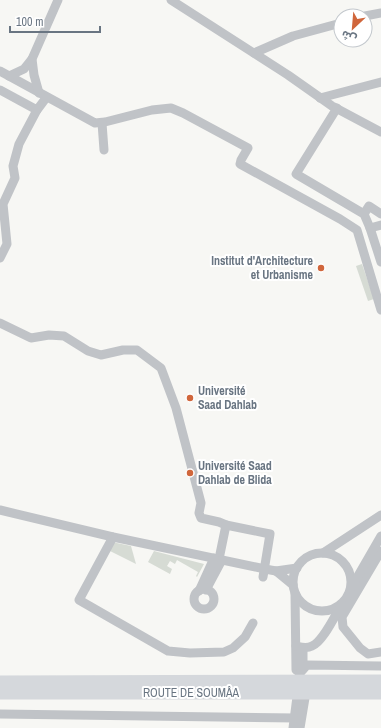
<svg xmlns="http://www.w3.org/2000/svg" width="381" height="728" font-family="'Archivo Narrow','Noto Sans Arabic',sans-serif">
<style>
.green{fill:#d6dbd4}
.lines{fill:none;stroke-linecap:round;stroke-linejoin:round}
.minor{stroke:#c0c3c7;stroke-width:9}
.highway{stroke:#d5d8dc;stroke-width:13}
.poi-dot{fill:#d0663b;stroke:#fff;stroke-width:1.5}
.labels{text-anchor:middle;stroke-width:4;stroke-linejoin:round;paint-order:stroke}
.poi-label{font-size:12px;font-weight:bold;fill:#697582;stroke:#fff;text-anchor:start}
.street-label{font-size:12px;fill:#697582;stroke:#fff}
</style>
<rect width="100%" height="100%" fill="#f7f7f4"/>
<g class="green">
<polygon points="362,264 374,299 368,301 356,266"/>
<polygon points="112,542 131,546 136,564 108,550"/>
<polygon points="154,551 204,564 197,577 196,576 198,572 177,560 175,564 170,561 167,566 172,569 170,574 148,562"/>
</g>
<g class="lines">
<g class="minor">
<polyline points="171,0 288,75 332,106 381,132"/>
<polyline points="365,16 381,13"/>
<polyline points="254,53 293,36 341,23"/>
<polyline points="0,71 95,123 105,122 152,110 171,108 183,113 248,148 241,160 240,164 340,219 357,230 381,310"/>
<polyline points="9,76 24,69 32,59"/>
<polyline points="0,90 37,110 46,98"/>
<polyline points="39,93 34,75 32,59 58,0"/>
<polyline points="320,98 381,82"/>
<polyline points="337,108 296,174 364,214 370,228 381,225"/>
<polyline points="102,123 104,150"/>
<polyline points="364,214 369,206 381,214"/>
<polyline points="370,228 381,262"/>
<polyline points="0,258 7,244 3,204 15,178 13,166 19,144 37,110"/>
<polyline points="0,323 31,338 49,335 64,336 88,351 101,355 123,350 137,350 161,368 176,408 201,503 199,513 201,518 219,522 226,525"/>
<polyline points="0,510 113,537 265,569 276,571 297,568"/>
<polyline points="113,537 79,600 168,651 190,653 224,652 233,648 245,637 253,623"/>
<polyline points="381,551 342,617 343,627 360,648 368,654 381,652"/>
<polyline points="323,553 381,515"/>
<circle cx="322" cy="582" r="29"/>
<polyline points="219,559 226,525 270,534 263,577"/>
<polyline points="276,571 293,585"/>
<polyline points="351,588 381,536"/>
<circle cx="204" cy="599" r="10"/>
<polyline points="206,590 222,560"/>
<polyline points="199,591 214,558"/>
<polyline points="295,593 296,670 300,673"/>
<path d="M296 646C301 647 306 649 312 646 323 642 335 615 342 604"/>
<polyline points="303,669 303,648"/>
<polyline points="0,714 296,718"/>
<polyline points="293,728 300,673 307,665 381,666"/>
<polyline points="300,728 306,692"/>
</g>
<g class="highway">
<polyline points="0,682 381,681"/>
<polyline points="0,693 381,693"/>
</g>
</g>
<g class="poi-dot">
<circle cx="321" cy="268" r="4"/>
<circle cx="190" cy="398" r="4"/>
<circle cx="190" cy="473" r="4"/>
</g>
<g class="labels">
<g class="poi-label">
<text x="313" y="265" text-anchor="end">Institut d'Architecture<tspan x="313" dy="14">et Urbanisme</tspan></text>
<text x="198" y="395">Université<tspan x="198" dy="14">Saad Dahlab</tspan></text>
<text x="198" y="470">Université Saad<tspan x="198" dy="14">Dahlab de Blida</tspan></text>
</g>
<g class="street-label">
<text x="191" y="697">ROUTE DE SOUMÂA</text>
</g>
</g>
<g transform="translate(353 28) rotate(206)"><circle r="19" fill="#ffffff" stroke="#c3c8cd"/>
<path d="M0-3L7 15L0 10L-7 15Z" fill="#d0663b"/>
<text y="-6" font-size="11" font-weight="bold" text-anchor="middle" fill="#697582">ش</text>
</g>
<path d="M10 26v6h90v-6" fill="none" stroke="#697582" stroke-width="2"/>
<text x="16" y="26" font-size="12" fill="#697582" stroke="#ffffff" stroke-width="3" paint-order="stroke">100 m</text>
</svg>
